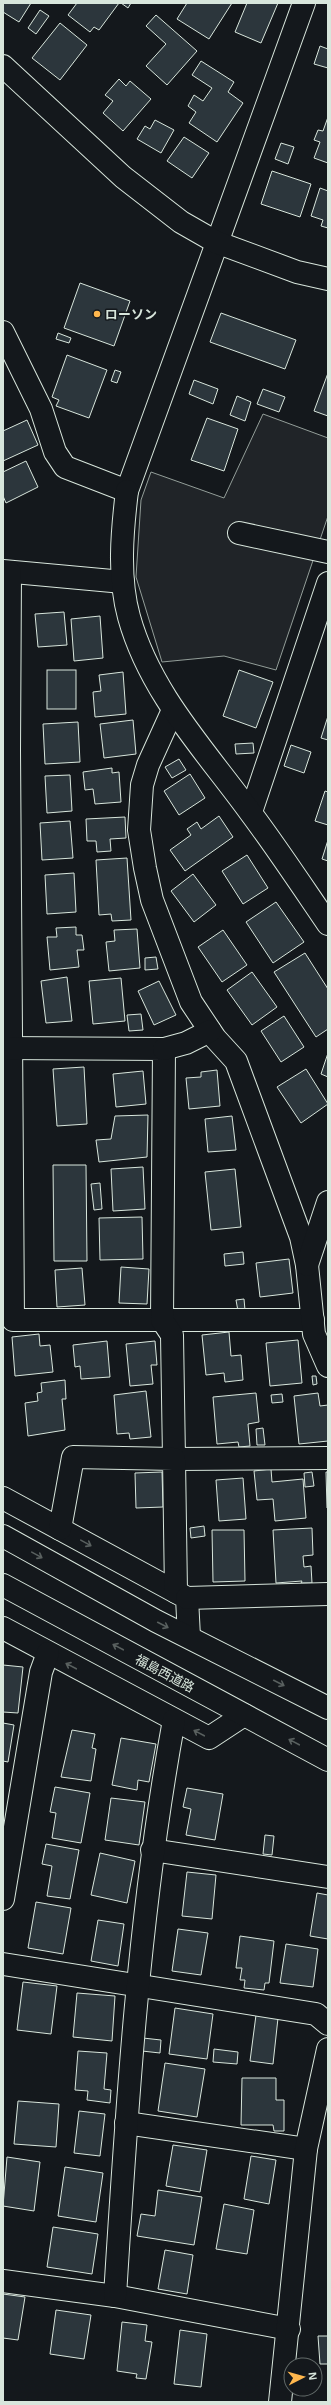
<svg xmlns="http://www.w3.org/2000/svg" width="331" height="2405" font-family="Helvetica,'Noto Sans JP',sans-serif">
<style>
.green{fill:#202428;stroke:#939e99}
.building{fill:#2c363c;stroke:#d8e6dc}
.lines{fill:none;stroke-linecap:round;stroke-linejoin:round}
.street-casing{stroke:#d8e6dc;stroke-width:24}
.secondary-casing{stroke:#d8e6dc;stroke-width:24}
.highway-casing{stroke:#d8e6dc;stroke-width:24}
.street{stroke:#14181c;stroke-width:22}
.secondary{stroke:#14181c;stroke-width:22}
.highway{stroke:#14181c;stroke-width:22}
.oneway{stroke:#59605f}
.poi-dot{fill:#ffb74d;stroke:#14181c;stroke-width:1.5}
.labels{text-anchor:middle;stroke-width:3;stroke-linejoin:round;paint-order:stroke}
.poi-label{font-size:13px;font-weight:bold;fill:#d8e6dc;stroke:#14181c;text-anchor:start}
.street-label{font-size:13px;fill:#d8e6dc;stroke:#14181c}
</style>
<rect width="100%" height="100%" fill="#14181c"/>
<polygon class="green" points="263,414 328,438 328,516 276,670 224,656 162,662 136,577 141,500 151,472 224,498"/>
<g class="building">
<polygon points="3,3 31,3 19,22 3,12"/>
<polygon points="77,3 119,3 99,30 94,27 90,32 68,15"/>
<polygon points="121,3 131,3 128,8"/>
<polygon points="187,3 232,3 209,39 177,19"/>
<polygon points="247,3 278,3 261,43 235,32"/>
<polygon points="40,10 49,16 36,34 28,28"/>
<polygon points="156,15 197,51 167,85 146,66 166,44 146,26"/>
<polygon points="60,23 87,45 60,80 32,58"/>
<polygon points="320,46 328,49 328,68 314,64"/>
<polygon points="201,61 234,82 228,92 243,103 217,142 189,123 196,112 188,106 194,95 203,101 212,88 192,75"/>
<polygon points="119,79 126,86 130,81 151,99 123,131 103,113 113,101 105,95"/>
<polygon points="328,117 328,163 314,158 320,142 314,140 318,130 323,131"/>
<polygon points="155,120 174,130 161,153 137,139 145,126 150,129"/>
<polygon points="184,137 209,153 192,178 167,161"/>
<polygon points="281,143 294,147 288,164 275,159"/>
<polygon points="272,171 311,184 300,217 261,204"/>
<polygon points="320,188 328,191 328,228 321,226 323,220 311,216"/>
<polygon points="80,283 130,301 114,346 64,328"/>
<polygon points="221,313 296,340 285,369 210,342"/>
<polygon points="58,333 71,338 69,343 56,339"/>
<polygon points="67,355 107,370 89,418 56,406 59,400 52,397"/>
<polygon points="115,370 121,372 117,383 111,381"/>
<polygon points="328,373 328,416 314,411"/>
<polygon points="194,380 218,389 213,404 189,394"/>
<polygon points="263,389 285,397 279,412 257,404"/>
<polygon points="237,396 251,402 245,421 230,415"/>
<polygon points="207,418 238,429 224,471 191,460"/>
<polygon points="27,420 38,445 3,461 3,431"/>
<polygon points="26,461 38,487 6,503 3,496 3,472"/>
<polygon points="64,612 67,645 38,647 35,614"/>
<polygon points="100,616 103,658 74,661 71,619"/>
<rect x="47" y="670" width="29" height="39"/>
<polygon points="239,670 273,682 256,728 223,716"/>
<polygon points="123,672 126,714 95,717 93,692 101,691 99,675"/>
<polygon points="328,716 328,740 321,738"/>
<polygon points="133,720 136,754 104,758 100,724"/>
<polygon points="78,722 80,762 45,764 43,724"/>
<polygon points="253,743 254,753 236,754 235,744"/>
<polygon points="291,745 311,752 304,773 284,766"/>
<polygon points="179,759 186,770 172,778 165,767"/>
<polygon points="112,768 112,773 119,772 121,802 95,804 93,789 85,790 83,772"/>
<polygon points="190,774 205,798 179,815 164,791"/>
<polygon points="70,775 72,811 47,813 45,776"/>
<polygon points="325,791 328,792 328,825 315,821"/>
<polygon points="219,816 233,837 185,871 170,850 191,835 187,829 197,822 201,829"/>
<polygon points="125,817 126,838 110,839 111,851 97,852 96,841 87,841 86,819"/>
<polygon points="70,821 73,858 42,860 40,823"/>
<polygon points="328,840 328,861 322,859"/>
<polygon points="247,855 268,888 243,904 222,871"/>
<polygon points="127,858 131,920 112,921 111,914 99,915 96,860"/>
<polygon points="74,873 76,912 47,914 45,875"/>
<polygon points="193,874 216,905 194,922 171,891"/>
<polygon points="276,902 304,942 273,963 246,922"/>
<polygon points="76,927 76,935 82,935 84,950 77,950 79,967 50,970 47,937 57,937 56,928"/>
<polygon points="137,929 140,968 109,971 106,942 115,941 114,930"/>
<polygon points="223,930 247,965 222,982 198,947"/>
<polygon points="305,953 328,989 328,1029 316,1037 274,972"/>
<polygon points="156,957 158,969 145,970 145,958"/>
<polygon points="252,972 277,1007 252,1025 227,990"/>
<polygon points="67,977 72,1021 46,1023 41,981"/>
<polygon points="121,978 125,1021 93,1024 89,981"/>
<polygon points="159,981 176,1015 154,1025 138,991"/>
<polygon points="141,1014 143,1030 129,1031 127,1015"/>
<polygon points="284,1016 304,1047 281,1062 261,1031"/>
<polygon points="328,1053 328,1077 321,1074"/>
<polygon points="84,1067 87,1124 57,1126 53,1069"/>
<polygon points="306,1069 328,1104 301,1123 277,1087"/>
<polygon points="217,1070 220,1106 189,1109 186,1078 201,1077 201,1072"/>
<polygon points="143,1071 146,1104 116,1107 113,1074"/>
<polygon points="148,1115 147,1157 99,1162 96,1140 111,1139 115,1116"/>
<polygon points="232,1116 236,1150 208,1152 205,1119"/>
<polygon points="53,1165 86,1165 87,1261 54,1261"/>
<polygon points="143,1167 145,1209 113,1211 111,1169"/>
<polygon points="235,1169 241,1227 211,1230 205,1172"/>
<polygon points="100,1183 102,1209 94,1210 91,1184"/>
<polygon points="142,1217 143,1259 100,1260 99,1218"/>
<polygon points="243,1252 244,1264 225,1266 224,1254"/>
<polygon points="289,1259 293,1293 260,1297 256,1263"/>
<polygon points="121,1267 149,1269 147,1304 119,1303"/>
<polygon points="82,1268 85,1305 57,1307 55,1270"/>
<polygon points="244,1299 245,1310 238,1311 236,1300"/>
<polygon points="229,1332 231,1356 241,1355 243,1380 225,1382 224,1373 206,1375 202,1335"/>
<polygon points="39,1334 40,1346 50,1345 53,1372 15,1376 12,1337"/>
<polygon points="298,1340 302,1383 270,1386 266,1343"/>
<polygon points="107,1341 110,1377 81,1379 80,1366 75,1367 73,1345"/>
<polygon points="155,1341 157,1365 151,1365 153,1384 130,1386 126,1344"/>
<polygon points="312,1376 316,1376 317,1384 313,1385"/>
<polygon points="65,1380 66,1399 62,1399 65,1430 28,1436 25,1403 38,1401 37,1393 42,1392 41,1383"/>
<polygon points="146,1391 151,1437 130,1439 129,1433 117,1434 114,1395"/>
<polygon points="256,1393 259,1422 248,1424 250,1446 239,1447 238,1442 217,1444 213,1397"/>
<polygon points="318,1393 320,1406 328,1405 328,1441 299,1444 294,1396"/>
<polygon points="282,1394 283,1402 272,1403 271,1395"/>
<polygon points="263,1428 265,1445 257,1445 256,1429"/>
<polygon points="271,1469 272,1482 303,1479 306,1518 275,1521 273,1499 257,1500 254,1471"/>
<polygon points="162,1472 163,1507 136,1508 135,1473"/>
<polygon points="312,1472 314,1486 305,1487 304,1473"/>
<polygon points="326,1472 328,1472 328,1508 327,1508"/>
<polygon points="243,1478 246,1519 219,1521 216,1480"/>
<polygon points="204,1526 205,1536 191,1538 190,1528"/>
<polygon points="312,1528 313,1555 303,1556 304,1567 311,1566 312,1583 301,1583 302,1581 276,1583 273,1530"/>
<polygon points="212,1530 244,1530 245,1581 213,1582"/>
<polygon points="3,1665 23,1667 18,1713 3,1712"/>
<polygon points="3,1723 14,1725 8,1762 3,1761"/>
<polygon points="72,1730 95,1734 92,1748 96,1749 91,1781 61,1777"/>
<polygon points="121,1738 156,1744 149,1782 138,1780 137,1790 112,1785"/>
<polygon points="55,1787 90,1793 81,1843 52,1838 56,1813 50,1812"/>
<polygon points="187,1788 223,1794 215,1840 186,1835 191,1809 183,1807"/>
<polygon points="111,1798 145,1802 139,1845 105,1840"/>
<polygon points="265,1835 274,1836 272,1855 263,1854"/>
<polygon points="46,1844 79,1850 70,1899 47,1896 52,1866 42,1864"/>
<polygon points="100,1853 135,1861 127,1903 91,1895"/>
<polygon points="187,1872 216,1875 212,1919 182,1916"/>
<polygon points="317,1893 328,1895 328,1939 310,1936"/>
<polygon points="36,1902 71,1908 63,1954 28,1948"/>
<polygon points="98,1920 124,1924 118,1966 91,1961"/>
<polygon points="178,1929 208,1933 201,1975 172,1971"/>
<polygon points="240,1936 274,1941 269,1983 265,1983 264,1990 244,1988 245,1980 240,1980 242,1968 236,1968"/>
<polygon points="286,1944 318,1949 313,1987 280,1983"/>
<polygon points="23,1982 57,1986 51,2034 17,2030"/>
<polygon points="77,1993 115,1996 112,2041 73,2037"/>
<polygon points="175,2008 213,2014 207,2059 169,2054"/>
<polygon points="256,2015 278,2018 273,2064 250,2061"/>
<polygon points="143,2038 161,2040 160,2053 142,2051"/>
<polygon points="214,2049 238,2052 237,2064 213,2062"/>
<polygon points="78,2051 107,2053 104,2089 111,2090 110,2103 87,2100 88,2091 75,2090"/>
<polygon points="165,2063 205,2069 197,2117 158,2111"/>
<polygon points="242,2078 276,2078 276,2100 284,2100 284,2131 274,2131 273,2125 241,2125"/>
<polygon points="18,2101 59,2104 56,2147 14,2144"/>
<polygon points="79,2111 105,2114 100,2156 74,2153"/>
<polygon points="173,2145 207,2150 200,2192 166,2186"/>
<polygon points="251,2156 276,2160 269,2204 244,2199"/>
<polygon points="7,2157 40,2162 34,2211 3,2206"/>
<polygon points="65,2167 103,2173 96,2222 58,2216"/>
<polygon points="158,2190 202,2197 194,2245 137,2236 141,2214 155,2216"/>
<polygon points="224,2204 254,2210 247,2254 216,2249"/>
<polygon points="53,2227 98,2234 92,2274 47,2267"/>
<polygon points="165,2250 193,2255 187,2294 158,2289"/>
<polygon points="3,2294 25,2297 18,2340 3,2338"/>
<polygon points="56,2310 91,2315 84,2359 50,2354"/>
<polygon points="122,2322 147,2325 145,2341 152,2342 146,2379 136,2378 137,2374 117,2371"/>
<polygon points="180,2330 207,2334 201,2387 174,2384"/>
<polygon points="318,2336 328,2336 328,2364 320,2364"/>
</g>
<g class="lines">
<defs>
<g id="street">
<polyline points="3,332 41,409 55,452 65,467 127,491 304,3"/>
<polyline points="239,533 328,552"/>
<polyline points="3,571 123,582"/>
<polyline points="10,573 9,750 13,1320 313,1320"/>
<polyline points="173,710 148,765 142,785 139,830 145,868 152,900 191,1002 215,1038 236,1061 301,1237 307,1265 314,1334 328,1366"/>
<polyline points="251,812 328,583"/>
<polyline points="3,1048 164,1049 162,1320 172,1335 174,1459 328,1458"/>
<polyline points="164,1049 186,1043 210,1031"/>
<polyline points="307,1265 328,1202"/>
<polyline points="3,1498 187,1598 189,1637"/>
<polyline points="60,1529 73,1457 174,1459 176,1592"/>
<polyline points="187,1598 328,1594"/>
<polyline points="3,1628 209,1738 244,1715"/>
<polyline points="152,1850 328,1877"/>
<polyline points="3,1899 41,1672 48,1653"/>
<polyline points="3,1964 316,2014 328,2024"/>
<polyline points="126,2123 306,2149"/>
<polyline points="3,2281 115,2296 289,2329"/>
<path d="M115 2296C127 2103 139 1910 174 1720"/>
<polyline points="280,2402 306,2149 328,2049"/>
</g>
<g id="secondary">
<polyline points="3,66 123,177 181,222 216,242 297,272 328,279"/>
<path d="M127 491C122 532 118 577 129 617 150 693 205 750 250 812 277 848 302 886 328 924"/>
</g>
<g id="highway">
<polyline points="3,1536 156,1621 328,1708"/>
<polyline points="3,1585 328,1760"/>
</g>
</defs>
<use href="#street" class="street-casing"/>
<use href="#secondary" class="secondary-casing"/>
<use href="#highway" class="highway-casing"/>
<use href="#street" class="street"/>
<use href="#secondary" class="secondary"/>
<use href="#highway" class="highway"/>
</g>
<defs><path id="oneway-shaft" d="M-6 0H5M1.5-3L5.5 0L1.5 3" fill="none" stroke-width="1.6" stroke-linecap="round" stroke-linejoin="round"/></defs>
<g class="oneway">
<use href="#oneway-shaft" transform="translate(86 1543) rotate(29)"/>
<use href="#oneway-shaft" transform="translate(37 1555) rotate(29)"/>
<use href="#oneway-shaft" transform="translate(163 1625) rotate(27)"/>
<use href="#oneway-shaft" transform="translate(118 1647) rotate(-152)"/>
<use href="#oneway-shaft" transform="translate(71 1666) rotate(-152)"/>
<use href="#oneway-shaft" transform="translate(279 1683) rotate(27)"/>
<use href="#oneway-shaft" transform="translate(199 1733) rotate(-152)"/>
<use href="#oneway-shaft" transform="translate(294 1742) rotate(-152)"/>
</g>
<circle class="poi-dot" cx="97" cy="314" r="4"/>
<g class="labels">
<g class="poi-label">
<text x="105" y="319">ローソン</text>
</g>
<g class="street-label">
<text transform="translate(165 1673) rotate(28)" y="5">福島西道路</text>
</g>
</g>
<rect width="331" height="2405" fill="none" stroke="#d8e6dc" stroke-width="8"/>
<g transform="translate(303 2377) rotate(84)"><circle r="19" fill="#14181c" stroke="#626a69"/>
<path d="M0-3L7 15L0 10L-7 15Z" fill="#ffb74d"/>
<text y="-6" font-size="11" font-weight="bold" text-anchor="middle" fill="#d8e6dc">N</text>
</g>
</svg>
